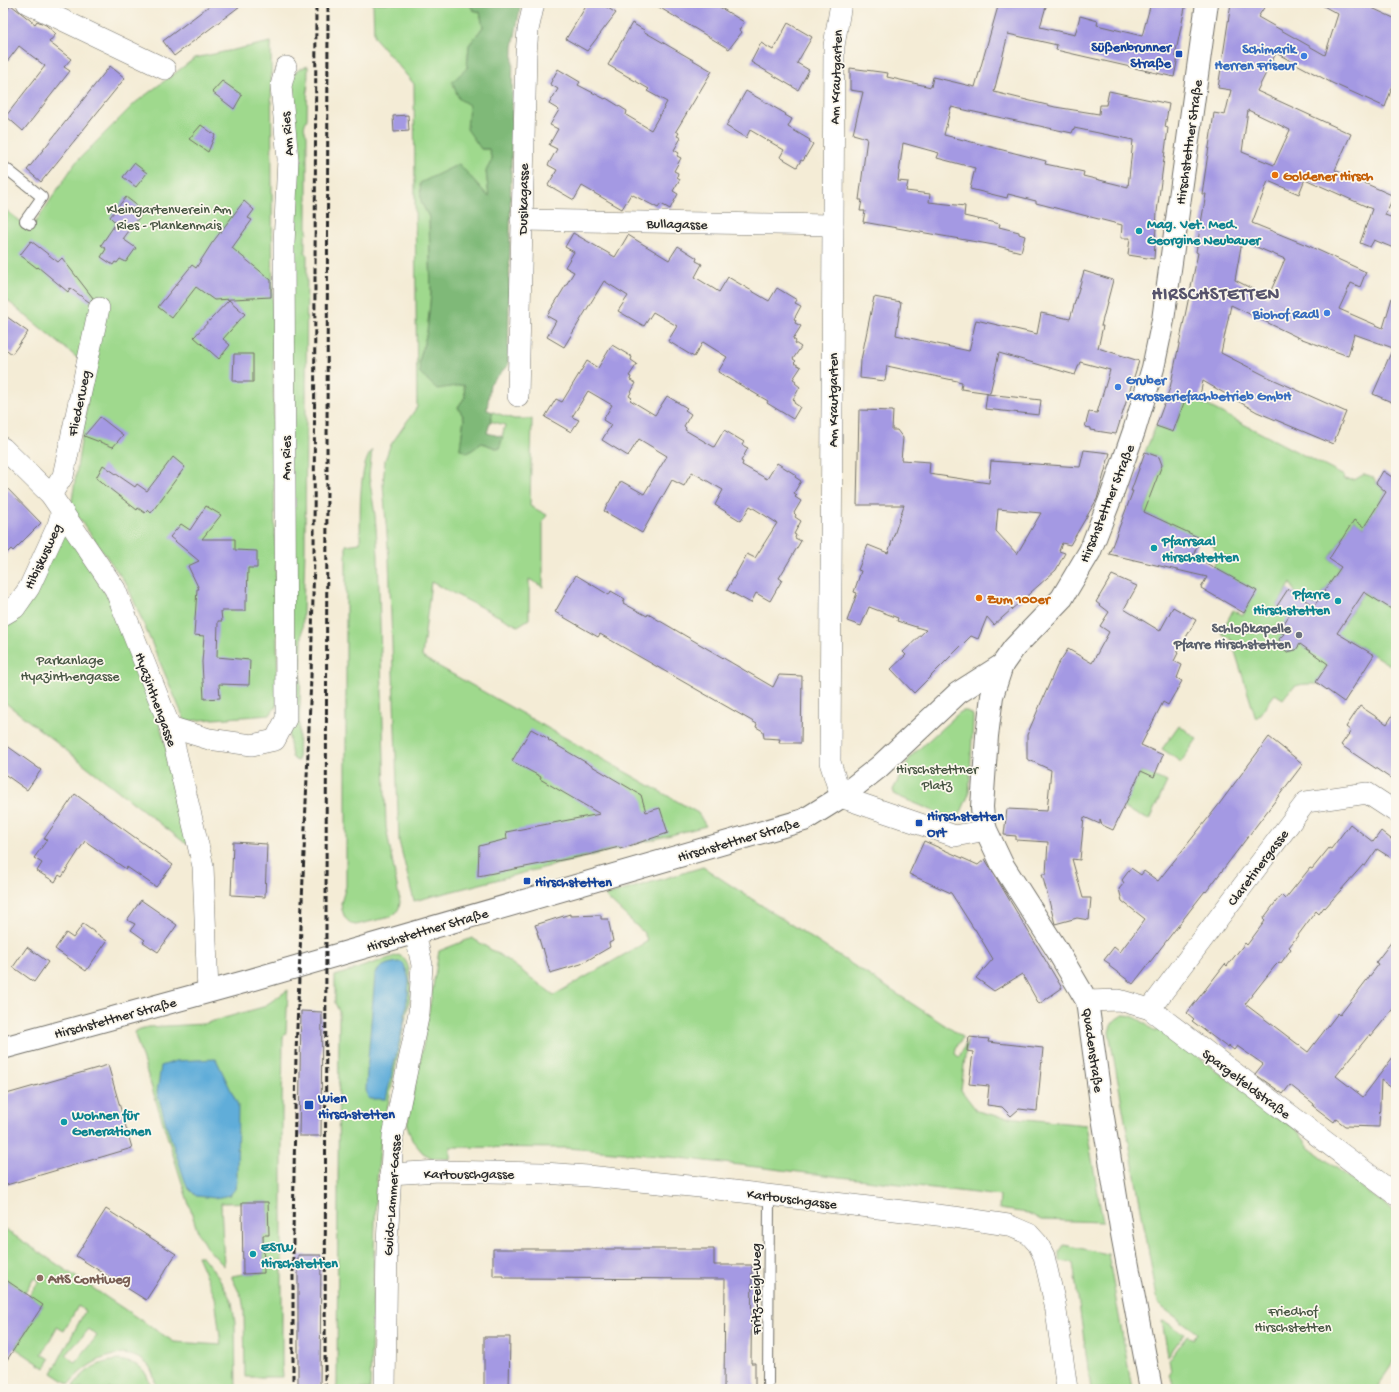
<svg xmlns="http://www.w3.org/2000/svg" width="1399" height="1392" font-family="'Gochi Hand',sans-serif">
<style>
.green{fill:#9fd98d;stroke:#65825c;fill-rule:evenodd}
.forest{fill:#7fb978;stroke:#557252}
.water{fill:#60add9;stroke:#466c82}
.building{fill:#a499e3;fill-rule:evenodd}
.lines{fill:none;stroke-linecap:round;stroke-linejoin:round}
.service-casing{stroke:#716f67;stroke-width:12}
.minor-casing{stroke:#716f67;stroke-width:22}
.tertiary-casing{stroke:#716f67;stroke-width:24}
.secondary-casing{stroke:#716f67;stroke-width:24}
.service{stroke:#fff;stroke-width:10}
.minor{stroke:#fff;stroke-width:21}
.tertiary{stroke:#fff;stroke-width:22}
.secondary{stroke:#fff;stroke-width:22}
.rail{stroke:#2b2b2b;stroke-width:3;stroke-dasharray:6 3;stroke-linecap:butt}
.transit-dot{fill:#1a4fb4;stroke:#fbf7ec;stroke-width:1.5}
.shop-dot{fill:#3f7fe0;stroke:#fbf7ec;stroke-width:1.5}
.food-dot{fill:#e8710a;stroke:#fbf7ec;stroke-width:1.5}
.culture-dot{fill:#0f9aa8;stroke:#fbf7ec;stroke-width:1.5}
.worship-dot{fill:#6b7280;stroke:#fbf7ec;stroke-width:1.5}
.education-dot{fill:#8d6e63;stroke:#fbf7ec;stroke-width:1.5}
.labels{text-anchor:middle;stroke-width:3.5;stroke-linejoin:round;paint-order:stroke}
.transit-label{font-size:14px;font-weight:bold;fill:#164399;stroke:#fbf7ec;text-anchor:start}
.shop-label{font-size:14px;font-weight:bold;fill:#366cbe;stroke:#fbf7ec;text-anchor:end}
.street-label{font-size:14px;fill:#2b2b2b;stroke:#fbf7ec}
.food-label{font-size:14px;font-weight:bold;fill:#c56008;stroke:#fbf7ec;text-anchor:start}
.park-label{font-size:14px;fill:#485644;stroke:#fbf7ec}
.culture-label{font-size:14px;font-weight:bold;fill:#0d838f;stroke:#fbf7ec;text-anchor:start}
.worship-label{font-size:14px;font-weight:bold;fill:#5b616d;stroke:#fbf7ec;text-anchor:end}
.education-label{font-size:14px;font-weight:bold;fill:#785e54;stroke:#fbf7ec;text-anchor:start}
.district-label{font-size:18px;font-weight:bold;letter-spacing:1px;fill:#55526b;stroke:#fbf7ec}
</style>
<rect width="100%" height="100%" fill="#fbf7ec"/>
<filter id="ink" filterUnits="userSpaceOnUse"><feTurbulence type="fractalNoise" baseFrequency=".025" numOctaves="2"/><feDisplacementMap in="SourceGraphic" scale="8" xChannelSelector="R" yChannelSelector="G"/><feConvolveMatrix kernelMatrix="1 2 1 2 8 2 1 2 1" color-interpolation-filters="sRGB"/></filter>
<filter id="wash" filterUnits="userSpaceOnUse"><feTurbulence type="fractalNoise" baseFrequency=".012" numOctaves="4" result="noise"/><feDisplacementMap in="SourceGraphic" scale="16" xChannelSelector="R" yChannelSelector="G"/><feGaussianBlur stdDeviation="0.9" result="paint"/><feColorMatrix in="noise" values="0 0 0 0 0 0 0 0 0 0 0 0 0 0 0 0 0 1.4 0 .05"/><feComposite in="paint" operator="in"/></filter>
<g filter="url(#wash)">
<rect width="100%" height="100%" fill="#f4ecd6"/>
<g class="green">
<polygon points="373,3 469,3 473,10 480,12 483,27 469,45 467,68 469,105 481,149 489,149 492,160 486,171 489,198 421,202 429,217 431,294 427,332 419,362 464,385 465,397 458,407 464,418 460,449 482,443 499,449 505,425 490,421 493,412 514,419 532,419 530,506 547,515 543,521 543,587 529,579 529,619 518,626 431,582 422,657 698,813 706,826 414,901 399,841 389,559 383,485 385,460 390,446 417,407 414,84 374,37"/>
<polygon points="271,42 274,474 278,703 270,715 185,721 127,585 71,507 92,370 3,297 3,208 31,229 76,162 135,103 195,58"/>
<path d="M308 66 307 119C304 125 303 129 307 135V233L305 235V253L307 255 305 551 298 761 295 760 292 757 288 730 290 94C292 76 290 72 308 66Z"/>
<path d="M1187 395 1344 476 1343 479 1354 480C1364 475 1363 472 1374 478L1376 483 1386 492 1364 527 1354 520 1329 559 1341 567 1314 606 1296 595 1291 583 1277 606 1295 617 1285 622 1279 631 1284 634 1281 638C1281 645 1281 651 1289 652L1296 648H1297L1300 644 1307 649 1314 638 1332 617 1343 624 1364 592 1393 610 1396 606V669L1348 639 1340 646 1316 682 1318 684C1298 684 1295 683 1283 699L1275 694 1256 719 1231 639 1221 633 1233 610 1243 615 1256 591 1213 567 1218 557 1213 545 1144 512 1162 465 1159 457 1145 452 1156 426 1170 431 1174 429Z"/>
<path d="M372 450 369 476 375 515 378 555 386 827 400 902 399 908 396 913 390 917 356 925 351 924 345 918 342 910 341 903 346 886V545L360 543C361 519 357 469 372 450Z"/>
<polygon points="67,530 122,620 148,680 192,844 185,843 3,701 3,624"/>
<polygon points="963,711 967,711 973,715 973,720 969,794 959,817 953,819 895,795 893,790 910,757 959,713"/>
<polygon points="1179,725 1197,739 1181,762 1162,749"/>
<polygon points="1141,771 1167,782 1149,820 1123,808"/>
<polygon points="703,867 963,1037 956,1048 955,1054 959,1057 967,1041 961,1090 977,1111 997,1116 1086,1125 1103,1222 1041,1220 1028,1213 999,1209 1000,1196 681,1158 568,1148 450,1147 450,1159 432,1158 423,1153 412,1140 407,1125 424,1041 439,951 472,938 503,957 554,995 648,941 643,932 605,896"/>
<path d="M398 955C412 959 411 985 410 997L381 1139 376 1190 370 1389H335L337 1386 339 1011 335 1003V976Z"/>
<polygon points="288,990 286,1033 283,1037 282,1108 282,1366 283,1377 245,1377 244,1310 242,1298 232,1278 232,1276 243,1274 264,1273 263,1235 269,1235 268,1202 221,1203 224,1266 206,1247 198,1233 134,1032 140,1029 148,1027 203,1024 263,1007"/>
<path d="M1123 1015C1137 1015 1145 1024 1156 1032L1159 1028 1297 1130 1310 1148 1396 1213V1359L1376 1389H1174L1171 1378 1169 1376 1171 1372 1169 1360 1187 1336 1193 1340 1198 1333 1163 1308 1158 1303 1109 1032C1111 1023 1115 1019 1123 1015Z"/>
<path d="M3 1228 151 1327 174 1342 221 1345 215 1297 197 1256H202L218 1276 232 1302 235 1323 236 1389H157C155 1382 153 1370 148 1365 124 1341 86 1362 69 1384L52 1373 85 1311 78 1306 64 1331 57 1327 42 1354 50 1359 45 1368 15 1348 43 1305 29 1296 39 1281 34 1278 25 1293 3 1278ZM89 1329 97 1336 75 1363 66 1355Z"/>
<polygon points="1064,1245 1108,1254 1132,1389 1091,1389 1073,1263 1059,1261 1059,1252"/>
<polygon points="1162,1321 1166,1322 1184,1334 1168,1356"/>
<path d="M119 1360C141 1364 145 1368 152 1389H77L73 1386C86 1369 98 1362 119 1360Z"/>
</g>
<polygon class="forest" points="469,3 521,3 513,47 508,365 490,384 487,410 493,412 487,433 503,437 499,449 482,443 468,453 460,449 464,418 458,407 465,397 464,385 437,389 420,373 419,362 427,332 431,294 429,217 421,202 420,183 459,164 489,197 486,171 492,160 489,149 481,149 467,129 469,105 459,99 452,82 467,68 469,45 483,27 480,12 473,10"/>
<g class="water">
<path d="M399 962 403 963 407 972 409 981 408 993 404 1021 386 1099H370L368 1098 366 1090 367 1071 375 975C379 965 390 963 399 962Z"/>
<polygon points="216,1059 238,1105 237,1177 235,1189 230,1195 215,1198 196,1196 187,1187 166,1124 157,1092 161,1066 176,1061"/>
</g>
<g id="blocks">
<g class="building">
<polygon points="213,3 244,3 174,56 163,41"/>
<polygon points="588,3 600,3 616,13 587,51 566,39"/>
<polygon points="652,3 713,3 744,22 739,30 742,32 729,49"/>
<path d="M999 3H1047L1040 27 1075 35 1080 16 1098 21 1097 25 1142 36 1151 3H1186L1175 56 1178 57 1174 77 1056 50 1057 45 1008 34 994 92 1055 107 1099 114 1100 105H1106L1109 91 1169 104 1165 127 1168 128 1157 212 1154 259 1128 255 1130 238H1121L1122 225 1036 203V201L1008 194 1007 198 970 189 975 168 937 158 939 153 903 143 898 181 908 182 906 191 930 194 929 202 965 206 964 216 1000 224 999 227 1019 232V234L1025 236 1021 252 994 245 863 222 865 211H860L862 200H859L867 138 853 134 863 92 850 90V68L888 73 887 77 931 87 933 77 975 87ZM951 107 1072 133 1074 128 1133 140 1128 187 1083 176 1084 172 1045 164 1046 161 944 135Z"/>
<path d="M1231 3H1267L1258 17 1325 55 1338 14 1318 3H1361L1396 19V77L1385 107 1332 83 1276 53 1257 91 1351 134 1335 170 1394 196 1385 215 1396 219V249L1374 240 1370 247 1360 243 1372 209 1305 179 1299 194 1268 181 1252 223 1309 246 1366 272 1360 287 1351 283 1339 309 1383 328 1392 298 1396 299V404L1373 394 1393 348 1354 334 1348 356 1297 337 1231 305 1221 353 1268 377 1346 412 1333 444 1257 412 1203 381 1199 400 1187 395 1173 432 1156 426 1170 388 1198 253 1196 252 1206 194H1202L1214 113 1225 115 1231 90 1218 88ZM1248 110 1290 130 1274 165 1242 152ZM1242 241 1285 259 1268 297 1235 280Z"/>
<polygon points="11,5 35,24 37,21 46,25 56,34 49,42 71,59 64,67 70,71 23,131 6,116 45,66 19,46 3,67 3,16"/>
<polygon points="632,23 644,30 643,31 712,71 676,131 679,133 677,136 681,138 674,150 679,153 677,156 681,158 674,171 678,173 677,177 680,179 673,191 678,194 670,209 661,204 658,208 631,194 622,209 582,186 574,200 548,185 557,170 548,165 557,149 549,145 558,129 550,125 559,110 549,104 558,89 550,84 558,69 580,82 578,85 605,99 606,98 627,111 626,115 651,130 667,102 647,91 649,89 608,65"/>
<polygon points="788,23 812,37 797,63 809,70 798,90 751,62 761,43 773,50"/>
<polygon points="110,66 125,78 41,182 27,170"/>
<polygon points="222,81 242,95 234,109 212,92"/>
<polygon points="746,91 786,114 785,115 792,119 788,127 810,140 809,141 813,144 803,161 801,160 797,167 780,157 784,150 750,130 746,138 726,126"/>
<polygon points="408,115 409,131 394,132 393,116"/>
<polygon points="201,125 215,135 208,152 189,139"/>
<polygon points="134,163 147,173 136,187 123,177"/>
<polygon points="126,197 144,211 123,239 136,248 126,262 120,259 117,263 115,262 113,265 101,257 106,249 101,245 116,223 110,217"/>
<polygon points="244,201 254,210 248,218 252,220 232,248 271,280 271,297 214,300 196,287 172,318 158,307 192,265 196,268 212,243"/>
<polygon points="573,233 615,257 628,235 669,260 678,246 697,258 696,261 702,264 695,277 719,292 728,277 769,301 777,288 797,300 795,303 801,306 794,319 796,320 795,323 801,326 793,339 796,341 795,343 801,347 793,359 796,361 794,363 801,367 793,379 796,381 795,383 800,387 793,399 795,401 794,403 800,407 793,419 767,403 768,401 718,372 727,357 703,342 694,357 668,341 677,326 653,312 644,326 618,311 628,296 604,281 564,347 547,337 556,321 547,316 574,272 565,267 574,252 565,247"/>
<polygon points="31,241 58,262 62,258 93,298 89,302 70,288 68,292 38,267 37,268 20,255"/>
<polygon points="1084,271 1113,280 1101,326 1103,326 1098,348 1139,361 1116,434 1090,430 1090,428 1085,427 1089,412 1097,413 1110,370 1080,362 1075,375 999,353 990,393 961,389 962,382 887,366 885,381 860,378 861,360 874,297 901,302 896,335 969,351 976,320 1037,334 1041,313 1070,319"/>
<polygon points="229,300 245,314 223,339 230,345 219,359 194,337"/>
<polygon points="3,314 28,332 12,354 3,347"/>
<polygon points="612,345 632,357 631,360 637,364 629,376 631,377 630,380 636,383 629,396 632,398 630,400 655,415 667,396 687,408 685,410 691,414 684,426 686,428 685,430 714,447 724,430 744,442 742,445 748,448 741,461 743,462 742,465 767,479 777,463 796,475 795,477 801,481 794,493 797,495 795,497 801,501 794,513 796,515 795,517 801,521 794,534 796,535 795,538 801,541 779,578 782,580 770,601 756,593 751,603 727,590 747,554 755,558 777,523 750,506 741,521 715,505 723,490 692,472 684,486 672,480 642,533 604,511 621,481 644,494 667,456 639,439 628,456 602,440 611,425 603,420 612,405 588,391 572,417 579,420 571,432 545,417 556,399 562,402 587,361 598,368"/>
<polygon points="234,354 253,354 253,382 237,382 237,381 233,381"/>
<polygon points="987,394 1041,400 1039,415 985,409"/>
<path d="M859 410 893 411 892 430H897L903 438 901 460 930 462 929 474 989 483 991 461 1080 467 1084 450 1110 453 1097 499 1070 545 1062 543 1059 551 1065 553 1056 570 994 625 987 617 978 639 971 636 914 693 891 669 906 655 903 652 926 630 897 621 898 618 869 607 861 626 847 621 857 593 854 592 861 571 858 570 868 545 888 553 904 505H857ZM998 509 1041 513 1017 554 996 531Z"/>
<polygon points="100,417 123,435 113,447 84,436"/>
<polygon points="1145,452 1159,457 1162,465 1144,512 1200,538 1193,556 1257,591 1244,613 1201,588 1207,577 1109,554 1133,491 1131,491"/>
<polygon points="173,457 185,467 151,513 148,510 145,513 138,508 137,510 96,478 103,465 135,487 137,484 147,491"/>
<polygon points="1383,471 1395,479 1396,478 1396,612 1364,592 1337,633 1374,655 1344,702 1316,682 1328,664 1300,644 1296,650 1287,652 1283,649 1279,639 1284,634 1279,631 1290,614 1277,606 1288,589 1314,606 1341,567 1329,559 1354,520 1364,527 1386,492 1376,483"/>
<polygon points="3,484 41,523 13,551 11,549 3,557"/>
<polygon points="206,506 221,515 202,539 235,539 235,550 257,551 257,568 248,568 247,601 245,601 245,611 221,611 222,621 218,621 217,657 250,660 249,685 219,684 220,698 204,699 202,662 204,636 194,635 197,589 199,589 188,566 199,561 170,537 181,524 190,530"/>
<polygon points="576,575 609,595 611,591 625,599 623,603 647,616 648,614 773,687 779,675 802,676 801,743 779,743 780,739 764,738 763,731 756,727 757,724 600,634 598,637 555,612"/>
<polygon points="1112,575 1137,586 1124,609 1160,631 1173,607 1196,620 1177,653 1178,653 1174,661 1182,665 1177,678 1182,681 1168,705 1163,702 1141,745 1163,755 1154,777 1141,771 1113,830 1102,825 1100,820 1100,824 1084,817 1080,860 1072,859 1083,898 1091,898 1089,920 1077,918 1055,924 1042,874 1046,874 1048,842 1016,840 1016,836 1004,835 1007,809 1047,811 1051,770 1027,759 1027,735 1057,666 1068,649 1092,663 1109,632 1100,626 1109,612 1096,602"/>
<polygon points="1360,706 1387,724 1396,710 1396,782 1341,745 1351,731 1346,727"/>
<polygon points="531,729 549,739 548,740 641,795 646,812 660,808 668,833 620,849 619,847 588,855 478,876 479,846 507,839 506,832 600,814 540,779 541,777 512,761"/>
<polygon points="1269,737 1303,764 1206,892 1205,891 1133,984 1109,966 1110,964 1104,960 1114,947 1120,952 1145,919 1122,901 1119,889 1124,883 1122,880 1131,868 1141,875 1144,871 1158,881 1217,807"/>
<polygon points="3,743 41,770 27,790 3,773"/>
<polygon points="75,794 173,865 156,887 127,867 126,869 85,841 62,877 59,875 55,882 37,871 42,863 34,858 47,840 44,839"/>
<polygon points="1350,824 1373,842 1381,831 1396,843 1396,861 1377,849 1365,866 1363,865 1325,908 1324,907 1319,914 1316,911 1293,942 1289,947 1291,949 1281,963 1279,962 1275,966 1245,1004 1308,1052 1338,1013 1340,1015 1379,964 1376,962 1396,936 1396,1005 1371,1036 1370,1034 1336,1076 1363,1097 1396,1053 1396,1091 1381,1080 1379,1127 1345,1126 1336,1119 1334,1122 1313,1106 1314,1104 1290,1085 1283,1094 1255,1074 1263,1064 1237,1046 1234,1050 1229,1046 1228,1048 1192,1021 1194,1019 1187,1013 1225,964 1227,966 1245,943 1247,945 1265,921 1263,919 1281,895 1285,899 1310,868 1312,869 1329,848 1331,849"/>
<polygon points="924,841 978,865 985,859 1062,988 1039,1004 1022,974 994,991 976,978 993,959 975,929 974,929 951,893 909,874"/>
<polygon points="233,842 267,844 265,897 231,895"/>
<polygon points="141,900 177,925 158,952 143,942 145,940 131,930 135,924 127,920"/>
<polygon points="570,914 570,916 601,915 601,919 608,919 613,941 609,943 610,947 581,964 550,973 543,948 542,949 537,932 538,932 535,925"/>
<polygon points="83,924 107,941 86,971 55,949 66,933 73,938"/>
<polygon points="27,947 48,962 34,982 13,967"/>
<polygon points="301,1011 322,1012 321,1136 299,1136"/>
<polygon points="969,1037 989,1039 988,1042 1043,1048 1037,1111 1019,1109 1011,1116 1002,1107 987,1105 989,1086 969,1084 973,1052 967,1051"/>
<polygon points="108,1065 132,1148 3,1186 3,1095"/>
<polygon points="242,1202 268,1202 269,1235 263,1235 264,1273 243,1274"/>
<polygon points="106,1209 176,1254 146,1300 76,1256"/>
<polygon points="493,1249 714,1249 714,1265 752,1265 751,1363 755,1363 755,1389 724,1389 725,1279 503,1278 503,1276 493,1276"/>
<polygon points="298,1255 321,1255 320,1389 298,1389"/>
<polygon points="3,1278 43,1305 3,1366"/>
<polygon points="484,1337 510,1337 509,1389 484,1389"/>
</g>
</g>
</g>
<g filter="url(#ink)">
<use href="#blocks" fill-opacity="0" stroke="#716f67" stroke-width="1"/>
<g class="lines">
<defs>
<g id="service">
<polyline points="3,166 42,197 25,221 30,224"/>
<polyline points="768,1383 769,1195"/>
</g>
<g id="minor">
<polyline points="27,3 165,69"/>
<polyline points="841,3 834,46 830,762 841,797 955,836 986,830"/>
<polyline points="521,220 833,225"/>
<polyline points="518,396 526,54 528,30 534,3"/>
<polyline points="3,448 51,495 115,589 170,727 203,866 208,992"/>
<polyline points="51,495 63,476 99,308"/>
<polyline points="3,615 15,608 29,588 58,525 62,511"/>
<polyline points="170,727 209,739 252,745 275,740 286,719 284,244 288,159 281,86 286,67"/>
<polyline points="1087,1001 1119,1000 1150,1009 1396,1195"/>
<polyline points="1150,1009 1306,802 1367,793 1396,812"/>
<polyline points="390,1174 439,1171 544,1173 588,1176 700,1187 954,1217 1008,1225 1029,1234 1038,1244 1044,1256 1055,1304 1067,1389"/>
<polyline points="385,1389 387,1243 393,1136 419,1013 422,965 415,932"/>
</g>
<polyline id="tertiary" points="1002,665 992,696 987,736 982,807 983,819 986,830 1002,864 1057,950 1087,1001 1102,1111 1122,1234 1151,1389"/>
<polyline id="secondary" points="3,1048 244,982 804,820 841,797 879,767 958,693 1002,665 1014,648 1062,598 1090,551 1111,497 1134,431 1153,368 1163,320 1207,3"/>
</defs>
<use href="#service" class="service-casing"/>
<use href="#minor" class="minor-casing"/>
<use href="#tertiary" class="tertiary-casing"/>
<use href="#secondary" class="secondary-casing"/>
<use href="#service" class="service"/>
<use href="#minor" class="minor"/>
<use href="#tertiary" class="tertiary"/>
<use href="#secondary" class="secondary"/>
<g class="rail">
<polyline points="293,1389 293,1235 296,1053 311,677 314,557 316,3"/>
<polyline points="325,1389 328,3"/>
</g>
</g>
</g>
<g class="transit-dot">
<rect x="1175" y="50" width="8" height="8" rx="2"/>
<rect x="915" y="819" width="8" height="8" rx="2"/>
<rect x="523" y="877" width="8" height="8" rx="2"/>
<rect x="304" y="1100" width="10" height="10" rx="2"/>
</g>
<g class="shop-dot">
<circle cx="1304" cy="56" r="4"/>
<circle cx="1327" cy="313" r="4"/>
<circle cx="1118" cy="387" r="4"/>
</g>
<g class="food-dot">
<circle cx="1275" cy="175" r="4"/>
<circle cx="979" cy="598" r="4"/>
</g>
<g class="culture-dot">
<circle cx="1139" cy="231" r="4"/>
<circle cx="1154" cy="548" r="4"/>
<circle cx="1338" cy="601" r="4"/>
<circle cx="64" cy="1122" r="4"/>
<circle cx="253" cy="1254" r="4"/>
</g>
<circle class="worship-dot" cx="1299" cy="635" r="4"/>
<circle class="education-dot" cx="40" cy="1278" r="4"/>
<g class="labels">
<g class="transit-label">
<text x="1171" y="51" text-anchor="end">Süßenbrunner<tspan x="1171" dy="16">Straße</tspan></text>
<text x="927" y="820">Hirschstetten<tspan x="927" dy="16">Ort</tspan></text>
<text x="535" y="886">Hirschstetten</text>
<text x="318" y="1102">Wien<tspan x="318" dy="16">Hirschstetten</tspan></text>
</g>
<g class="shop-label">
<text x="1296" y="53">Schimarik<tspan x="1296" dy="16">Herren Friseur</tspan></text>
<text x="1319" y="318">Biohof Radl</text>
<text x="1126" y="384" text-anchor="start">Gruber<tspan x="1126" dy="16">Karosseriefachbetrieb GmbH</tspan></text>
</g>
<g class="street-label">
<text transform="translate(835 77) rotate(-88)" y="5">Am Krautgarten</text>
<text transform="translate(286 134) rotate(-95)" y="5">Am Ries</text>
<text transform="translate(1188 142) rotate(-82)" y="5">Hirschstettner Straße</text>
<text transform="translate(522 199) rotate(-89)" y="5">Dusikagasse</text>
<text transform="translate(677 223) rotate(1)" y="5">Bullagasse</text>
<text transform="translate(832 400) rotate(-90)" y="5">Am Krautgarten</text>
<text transform="translate(78 403) rotate(-78)" y="5">Fliederweg</text>
<text transform="translate(285 458) rotate(-90)" y="5">Am Ries</text>
<text transform="translate(1106 503) rotate(-68)" y="5">Hirschstettner Straße</text>
<text transform="translate(42 556) rotate(-65)" y="5">Hibiskusweg</text>
<text transform="translate(157 699) rotate(70)" y="5">Hyazinthengasse</text>
<text transform="translate(738 839) rotate(-16)" y="5">Hirschstettner Straße</text>
<text transform="translate(1257 867) rotate(-53)" y="5">Claretinergasse</text>
<text transform="translate(427 929) rotate(-16)" y="5">Hirschstettner Straße</text>
<text transform="translate(115 1017) rotate(-15)" y="5">Hirschstettner Straße</text>
<text transform="translate(1094 1050) rotate(82)" y="5">Quadenstraße</text>
<text transform="translate(1247 1083) rotate(37)" y="5">Spargelfeldstraße</text>
<text x="469" y="1178">Kartouschgasse</text>
<text transform="translate(391 1195) rotate(-86)" y="5">Guido-Lammer-Gasse</text>
<text transform="translate(792 1198) rotate(7)" y="5">Kartouschgasse</text>
<text transform="translate(755 1289) rotate(-90)" y="5">Fritz-Feigl-Weg</text>
</g>
<g class="food-label">
<text x="1283" y="180">Goldener Hirsch</text>
<text x="987" y="603">Zum 100er</text>
</g>
<g class="park-label">
<text x="169" y="213">Kleingartenverein Am<tspan x="169" dy="16">Ries - Plankenmais</tspan></text>
<text x="70" y="664">Parkanlage<tspan x="70" dy="16">Hyazinthengasse</tspan></text>
<text x="937" y="773">Hirschstettner<tspan x="937" dy="16">Platz</tspan></text>
<text x="1293" y="1315">Friedhof<tspan x="1293" dy="16">Hirschstetten</tspan></text>
</g>
<g class="culture-label">
<text x="1147" y="228">Mag. Vet. Med.<tspan x="1147" dy="16">Georgine Neubauer</tspan></text>
<text x="1162" y="545">Pfarrsaal<tspan x="1162" dy="16">Hirschstetten</tspan></text>
<text x="1330" y="598" text-anchor="end">Pfarre<tspan x="1330" dy="16">Hirschstetten</tspan></text>
<text x="72" y="1119">Wohnen für<tspan x="72" dy="16">Generationen</tspan></text>
<text x="261" y="1251">ESTW<tspan x="261" dy="16">Hirschstetten</tspan></text>
</g>
<g class="worship-label">
<text x="1291" y="632">Schloßkapelle<tspan x="1291" dy="16">Pfarre Hirschstetten</tspan></text>
</g>
<g class="education-label">
<text x="48" y="1283">AHS Contiweg</text>
</g>
<g class="district-label">
<text x="1216" y="299">HIRSCHSTETTEN</text>
</g>
</g>
<rect width="1399" height="1392" fill="none" stroke="#fbf7ec" stroke-width="16"/>
</svg>
